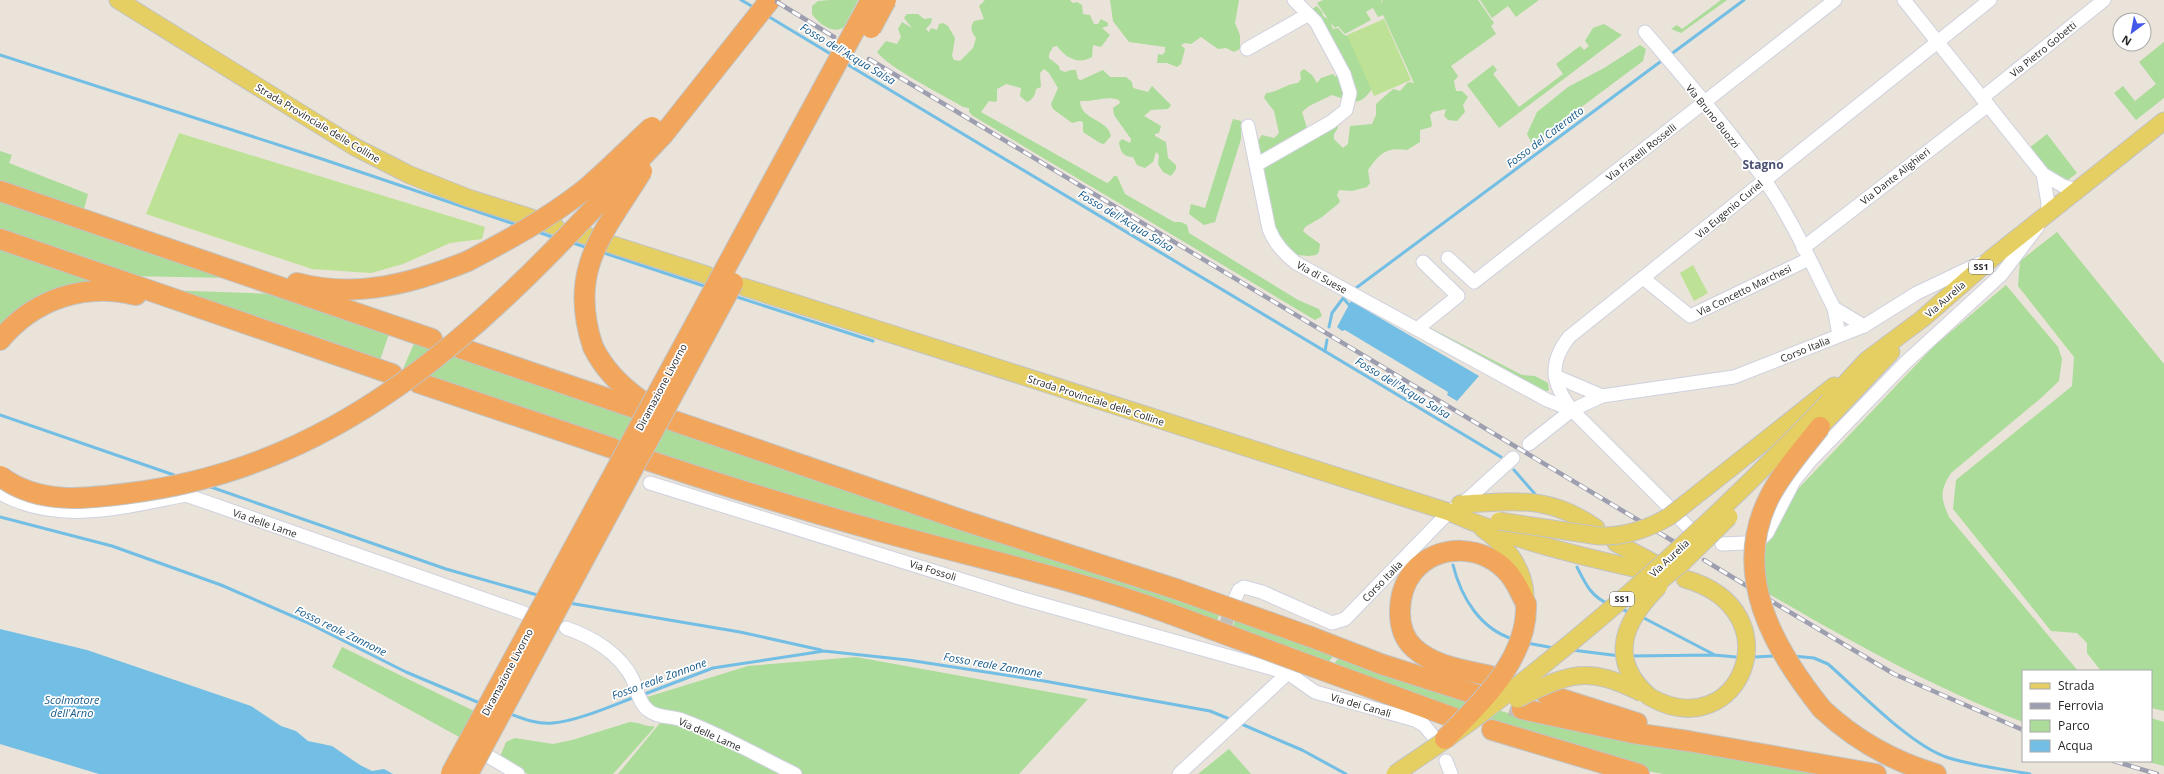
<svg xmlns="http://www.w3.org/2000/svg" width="2164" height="774" font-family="'Open Sans',sans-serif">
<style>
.green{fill:#abdc99;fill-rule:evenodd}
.pitch{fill:#bde295}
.water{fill:#73bee4}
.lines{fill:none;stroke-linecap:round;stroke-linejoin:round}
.stream{stroke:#73bee4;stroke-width:3}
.minor-tunnel{stroke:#c2bdb5;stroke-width:13;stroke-dasharray:13 6;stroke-linecap:butt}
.highway-tunnel{stroke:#c2bdb5;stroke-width:20;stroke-dasharray:20 10;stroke-linecap:butt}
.minor-casing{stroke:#cfd1df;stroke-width:15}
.major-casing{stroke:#c3c3c3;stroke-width:19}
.highway-casing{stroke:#c3c3c3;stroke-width:22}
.minor{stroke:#fff;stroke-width:13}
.major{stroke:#e5cf62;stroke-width:17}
.highway{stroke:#f1a65c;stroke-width:20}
.rail-casing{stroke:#9d9eb0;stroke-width:4.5}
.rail{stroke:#fff;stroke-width:3;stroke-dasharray:9;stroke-linecap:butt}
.major-bridge-casing{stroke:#c3c3c3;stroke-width:19;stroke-linecap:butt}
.highway-bridge-casing{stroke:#c3c3c3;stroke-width:22;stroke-linecap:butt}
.major-bridge{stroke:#e5cf62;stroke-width:17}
.highway-bridge{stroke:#f1a65c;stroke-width:20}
.labels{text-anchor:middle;stroke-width:3.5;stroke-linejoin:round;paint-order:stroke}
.shield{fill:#fff;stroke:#686868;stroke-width:1}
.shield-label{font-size:9px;font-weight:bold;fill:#272727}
.street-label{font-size:10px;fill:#272727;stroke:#fff}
.water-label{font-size:11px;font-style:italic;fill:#175b8b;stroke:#fff}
.quarter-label{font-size:12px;font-weight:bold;fill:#4b5073;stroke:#fff}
</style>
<rect width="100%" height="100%" fill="#e9e3d9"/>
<g class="green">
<path d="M830 0H858L844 27C833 35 818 23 812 14V6L818 1Z"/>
<path d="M985 0H1070L1073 3 1077 2 1082 5 1083 14 1090 15 1094 24H1098L1101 19 1108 23V26L1102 28 1110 35 1101 47 1093 45 1092 57C1078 65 1066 58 1057 46L1053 47 1049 54V58L1059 66 1060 70 1065 72 1071 70H1076L1078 79 1081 80 1103 70 1110 77H1126L1132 82 1133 88 1148 92 1152 86 1171 105 1168 109 1151 110 1144 116 1161 126 1159 133 1155 134V136L1166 142 1168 158 1176 165V169L1171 176 1163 172 1158 164 1159 155 1156 152 1153 162 1145 168 1137 165 1133 157C1124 157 1120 152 1119 142L1122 139 1130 143 1131 139 1114 115 1113 108 1120 103 1119 100C1107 95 1093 102 1080 101 1081 121 1107 118 1111 136L1104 144 1100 143 1083 132V122L1080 121 1072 123 1053 109 1051 104 1058 88 1049 73 1044 69 1040 73 1041 87 1036 89C1035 95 1033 100 1027 102L1020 96 1021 88 1006 84 997 89V101L995 102 989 101 981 112 1107 183 1110 181 1114 176H1117L1125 194 1174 222H1181L1187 225 1189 233 1298 300 1319 309 1322 316 1315 320 973 116 969 112V108L963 107C943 95 889 68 877 52L886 41 897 44 901 37 898 29 902 22 912 28 904 18 907 14H918L924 19 932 18 931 23 926 29 929 32 931 28 937 30 939 24 943 23 948 26 955 38 952 56 954 60 960 61 973 48 976 38C972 31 969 30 974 21L984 19 979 6Z"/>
<polygon points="1110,0 1239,0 1235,23 1240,35 1240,49 1234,52 1226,48 1218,49 1201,37 1191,44 1185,43 1181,45 1185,49 1181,64 1177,67 1167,63 1157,63 1158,54 1162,55 1165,52 1165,47 1129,42 1113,21"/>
<path d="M1323 0H1382L1380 5 1383 0H1478L1494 23 1491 26 1496 34 1451 66 1458 76 1454 81 1456 91H1462L1468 97 1463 105 1465 112 1457 121 1448 120 1444 116 1446 109 1433 112 1430 115 1432 125 1431 127 1420 130V142L1407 150C1386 147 1380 153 1368 170L1370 183 1367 187 1352 191 1339 190 1337 195 1340 201 1338 204 1322 217 1305 227 1303 231 1305 233 1320 244 1319 252 1316 255 1308 256 1298 255 1290 252 1269 225 1255 145 1262 135 1274 138 1279 133 1274 111 1264 98 1266 93C1278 92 1286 84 1298 83L1301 79 1300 72 1304 69 1312 75 1317 83 1321 78 1333 74 1336 77 1337 75 1335 62 1310 10 1317 6 1322 12 1323 16 1328 19 1317 3ZM1378 5 1373 8 1378 17 1383 15 1414 83 1408 82 1400 91 1393 89 1376 104V115L1372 124 1350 126 1348 144 1343 148 1334 139V134L1338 128 1337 123 1319 120 1312 127 1307 128 1302 112 1309 106 1332 95C1351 101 1358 109 1372 89L1351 37 1344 35 1338 28 1333 29 1330 22 1335 28 1338 26 1345 34 1371 20 1366 12Z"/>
<polygon points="1480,0 1539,0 1516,17 1508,6 1492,18"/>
<polygon points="1721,0 1727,0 1681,33 1671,29 1677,25 1682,29"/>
<polygon points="1604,24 1622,35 1499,128 1467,85 1493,65 1497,70 1493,74 1519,107 1563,74 1556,64 1580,46 1584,50 1589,46 1585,41 1593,28"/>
<polygon points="2164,42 2164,98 2136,120 2114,93 2123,86 2135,101 2156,84 2139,62"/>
<polygon points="1640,45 1646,49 1643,61 1532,144 1527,134 1537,112 1568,87 1604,68"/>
<polygon points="1233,119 1241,121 1241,139 1215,222 1204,225 1189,214 1191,204 1205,208"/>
<polygon points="2047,134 2077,173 2068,180 2047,170 2029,148"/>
<polygon points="0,151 12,155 9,163 88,194 84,209 0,181"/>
<polygon points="0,199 231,278 126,276 0,232"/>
<polygon points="2057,232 2164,364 2164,711 2151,708 2151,671 2101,671 2087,653 2087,643 2077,633 2051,631 1953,509 1956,480 2072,386 2074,357 2018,286 2020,261"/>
<polygon points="0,249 89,280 84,286 0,334"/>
<path d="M2006 285 2058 347 2062 359 2059 381 2041 398 1951 473C1939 492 1941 498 1949 517L2078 671H2023V722C1934 688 1852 642 1769 594L1764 590 1762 541 1770 538 1797 490 1934 346Z"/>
<polygon points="164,290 276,294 389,334 379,363"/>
<polygon points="1425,325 1522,375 1535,376 1548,383 1549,390 1545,392 1425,329"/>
<polygon points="415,341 771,464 1163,593 1219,614 1216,626 736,485 403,369"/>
<polygon points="1235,620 1333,656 1326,666 1231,632"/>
<polygon points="342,647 476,712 461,738 332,667"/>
<polygon points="856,657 1088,699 1019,774 618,774 660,723 644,698 748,666"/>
<polygon points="1339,658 1471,703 1545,723 1821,774 1664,774 1652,772 1541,741 1330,668"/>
<polygon points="2151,718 2164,722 2164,766 2145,761 2151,761"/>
<path d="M630 722C639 722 645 727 654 726V728L613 774H528L499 759 506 742 515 738 553 744 572 740Z"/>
<polygon points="1229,749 1251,774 1198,774"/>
</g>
<g class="pitch">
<polygon points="1384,19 1411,80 1374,96 1347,35"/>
<polygon points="179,133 485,227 482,239 450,243 403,264 371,273 312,269 146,214"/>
<polygon points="1693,265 1708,293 1694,301 1680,273"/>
</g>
<g class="water">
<polygon points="1351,301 1479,376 1457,401 1447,395 1448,392 1345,330 1342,331 1337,327"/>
<polygon points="0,629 87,650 251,706 281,726 296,731 308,741 332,746 360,765 372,771 384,769 393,774 99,774 0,744"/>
</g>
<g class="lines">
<g class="stream">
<polyline points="741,0 755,8"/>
<polyline points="766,15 834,56"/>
<polyline points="0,55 322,159 517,225"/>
<polyline points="1670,55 1744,0"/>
<polyline points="845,63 1501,457"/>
<polyline points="538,232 555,238"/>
<polyline points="570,242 588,248"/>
<polyline points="601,252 707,287"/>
<polyline points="1356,288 1664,59"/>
<polyline points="734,296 873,341"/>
<polyline points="1343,298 1351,307"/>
<polyline points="1329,327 1332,313 1344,297"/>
<polyline points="1325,351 1327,340"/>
<polyline points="0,415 174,475"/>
<polyline points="1514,470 1535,494"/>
<polyline points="208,486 446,569 541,596"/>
<polyline points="0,517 112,546 221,585 306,622 406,672 482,704"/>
<path d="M1453 565C1461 597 1480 629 1513 639"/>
<path d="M1577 567C1585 583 1591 597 1609 604"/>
<polyline points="569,603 740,632 821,650"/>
<polyline points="1619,608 1631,613"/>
<polyline points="1640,616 1713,654"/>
<polyline points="1527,643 1554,648"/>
<polyline points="1572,650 1620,656"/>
<polyline points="1629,656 1714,655 1736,657"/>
<path d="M1793 656 1814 658 1828 664C1859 691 1909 744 1946 757 1973 766 2003 769 2030 774"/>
<polyline points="1755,657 1773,656"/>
<polyline points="642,695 713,668 824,651 908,660 1044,681 1210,711 1232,720"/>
<path d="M508 713C521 718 538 725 553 723 577 721 611 706 635 697"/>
<polyline points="1239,723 1302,750 1346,774"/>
</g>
<polyline class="minor-tunnel" points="1220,641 1233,603"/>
<polyline class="highway-tunnel" points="1482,697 1522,709"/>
<defs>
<g id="minor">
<polyline points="1904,0 2043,174 2063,186 2078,191"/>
<path d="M1645 32C1686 80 1728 128 1764 179 1792 219 1812 265 1834 308"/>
<polyline points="1247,49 1307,15"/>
<polyline points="1982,98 2104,0"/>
<path d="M1248 126 1269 229C1275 244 1284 253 1296 263L1547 400 1570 409"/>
<polyline points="1256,165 1331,122 1346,110 1350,93 1344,74 1316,22 1294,0"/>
<polyline points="2043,174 2048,203 2047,215"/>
<polyline points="1803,248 1988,105"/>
<polyline points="1448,258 1474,282 1835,0"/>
<polyline points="1643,278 1690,316 1809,259"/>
<polyline points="1417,329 1458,296 1423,262"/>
<polyline points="1839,335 1834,308 1864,326"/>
<polyline points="1555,376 1602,396"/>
<polyline points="1529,444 1572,410 1602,396 1734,377 1864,326 1917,293 1980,263"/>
<polyline points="650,483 1020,598 1288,673 1179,774"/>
<path d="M0 493C59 526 124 507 186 495L524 613"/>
<path d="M1669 507 1572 410C1552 384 1548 364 1569 337L1990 0"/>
<polyline points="1679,518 1689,528"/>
<polyline points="1761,539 1767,533 1794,481 1810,461 1905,363 2001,275 2038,226"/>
<polyline points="1722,544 1745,543"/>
<polyline points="1234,601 1239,590 1244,587 1262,592 1332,623 1345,619 1449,512 1469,498 1513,458"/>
<path d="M566 628C592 637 621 654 633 680 637 690 639 703 648 710 657 718 672 716 682 720 721 734 758 756 795 774"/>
<polyline points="1288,673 1315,692 1415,720 1424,725 1433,736"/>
<polyline points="488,756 518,774"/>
<polyline points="1446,761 1451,774"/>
</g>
<g id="major">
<polyline points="118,0 355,147 410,175 468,198 532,218"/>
<polyline points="549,224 555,226"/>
<polyline points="581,234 590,237"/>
<polyline points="604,242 707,275"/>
<path d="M744 287 1449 512C1512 540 1579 556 1647 571"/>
<polyline points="1829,401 1867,360 1922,319 1992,258 2164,121"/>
<polyline points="1838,408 1891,352"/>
<polyline points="1761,444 1834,386"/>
<path d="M1460 504C1514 502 1548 494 1596 528"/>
<path d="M1483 529C1505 544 1523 567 1525 594"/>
<polyline points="1616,543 1654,563"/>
<path d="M1650 697C1740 748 1796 610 1685 579"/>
</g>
<g id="highway">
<polyline points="663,135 770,0"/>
<polyline points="0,191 432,339"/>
<polyline points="0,239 392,374"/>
<path d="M297 283C356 299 414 283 468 261"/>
<path d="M0 340C34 299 85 282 136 295"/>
<path d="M593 347C604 369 619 384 639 399"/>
<polyline points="460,348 635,408"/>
<polyline points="419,383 612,448"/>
<polyline points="674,421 965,521 1176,589"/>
<path d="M650 461C724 486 800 509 875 530 973 557 1072 578 1168 613"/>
<polyline points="1311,637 1381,664 1478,695"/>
<polyline points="1303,663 1454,718"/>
<path d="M1491 676C1465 670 1435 667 1414 648 1394 630 1397 592 1413 572 1438 542 1486 545 1509 574 1516 582 1521 594 1526 604"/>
<polyline points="1546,694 1637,723"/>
<polyline points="1522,709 1633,733 1688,741 1876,774"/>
<path d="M1822 709C1855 740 1892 761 1936 774"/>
<polyline points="1492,730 1639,774"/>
</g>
</defs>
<use href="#minor" class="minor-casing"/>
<use href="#major" class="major-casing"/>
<use href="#highway" class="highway-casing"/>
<use href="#minor" class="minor"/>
<use href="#major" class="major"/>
<use href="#highway" class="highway"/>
<defs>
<g id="rail">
<polyline points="777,2 834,37"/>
<polyline points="869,59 1643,523"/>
<polyline points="1658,532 1676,543"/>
<polyline points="1704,560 1747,586"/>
<polyline points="1766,598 1894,674 2023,730"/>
<polyline points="2114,761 2157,774"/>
</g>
</defs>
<use href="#rail" class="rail-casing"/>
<use href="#rail" class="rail"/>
<defs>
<g id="major-bridge">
<polyline points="1810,437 1838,408"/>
<path d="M1499 521 1599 536C1623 537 1649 529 1670 516L1761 444"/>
<polyline points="1648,591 1681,564 1729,517"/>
<path d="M1650 697C1606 659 1624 621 1659 586"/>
<path d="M1517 699C1570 673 1587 665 1642 693"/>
<path d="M1395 774C1424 754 1454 735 1482 713 1606 619 1722 514 1829 401"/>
</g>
<g id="highway-bridge">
<polyline points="871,28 886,0"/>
<path d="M468 261C508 240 547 219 583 191 607 171 629 148 652 127"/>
<path d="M593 347C567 269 604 233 642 171"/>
<path d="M1820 427C1803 449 1783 471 1770 496 1730 573 1773 648 1822 709"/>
<path d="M0 476C38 505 86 499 130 493 368 463 509 298 663 135"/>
<polyline points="1176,589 1311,637"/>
<polyline points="1168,613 1303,663"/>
<path d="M1445 739C1481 702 1528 659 1526 604"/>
<polyline points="451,774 871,0"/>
<polyline points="468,774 733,283"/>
</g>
</defs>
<use href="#major-bridge" class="major-bridge-casing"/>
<use href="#highway-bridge" class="highway-bridge-casing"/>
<use href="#major-bridge" class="major-bridge"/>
<use href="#highway-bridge" class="highway-bridge"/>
</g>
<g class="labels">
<g class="shield">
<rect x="1969" y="260" width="24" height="14" rx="3"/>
<rect x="1610" y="592" width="24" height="14" rx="3"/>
</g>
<g class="shield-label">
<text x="1981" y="270">SS1</text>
<text x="1622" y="602">SS1</text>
</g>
<g class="street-label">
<text transform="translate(2043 49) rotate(-39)" y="4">Via Pietro Gobetti</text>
<text transform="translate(1713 116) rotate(51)" y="4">Via Bruno Buozzi</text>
<text transform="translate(318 123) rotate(31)" y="4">Strada Provinciale delle Colline</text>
<text transform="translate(1641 152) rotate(-38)" y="4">Via Fratelli Rosselli</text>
<text transform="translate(1895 176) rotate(-38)" y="4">Via Dante Alighieri</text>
<text transform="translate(1729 209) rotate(-40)" y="4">Via Eugenio Curiel</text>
<text transform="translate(1322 277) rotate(29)" y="4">Via di Suese</text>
<text transform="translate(1744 290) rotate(-26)" y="4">Via Concetto Marchesi</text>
<text transform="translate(1945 299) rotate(-41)" y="4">Via Aurelia</text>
<text transform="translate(1805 349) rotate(-22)" y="4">Corso Italia</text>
<text transform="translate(661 387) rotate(-62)" y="4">Diramazione Livorno</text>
<text transform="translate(1096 400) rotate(18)" y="4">Strada Provinciale delle Colline</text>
<text transform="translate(265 523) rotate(19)" y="4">Via delle Lame</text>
<text transform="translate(1669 558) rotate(-43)" y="4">Via Aurelia</text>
<text transform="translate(933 570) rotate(17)" y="4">Via Fossoli</text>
<text transform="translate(1382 581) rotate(-46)" y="4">Corso Italia</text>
<text transform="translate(507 672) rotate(-62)" y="4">Diramazione Livorno</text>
<text transform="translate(1361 705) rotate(16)" y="4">Via dei Canali</text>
<text transform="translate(710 734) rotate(24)" y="4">Via delle Lame</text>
</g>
<g class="water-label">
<text transform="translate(848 54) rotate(31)" y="4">Fosso dell'Acqua Salsa</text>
<text transform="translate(1545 137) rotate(-37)" y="4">Fosso del Cateratto</text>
<text transform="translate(1126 221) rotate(31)" y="4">Fosso dell'Acqua Salsa</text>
<text transform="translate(1403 388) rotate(31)" y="4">Fosso dell'Acqua Salsa</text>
<text transform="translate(341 631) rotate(26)" y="4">Fosso reale Zannone</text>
<text transform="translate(993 665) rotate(10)" y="4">Fosso reale Zannone</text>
<text transform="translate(659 679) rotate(-20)" y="4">Fosso reale Zannone</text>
<text x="72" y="704">Scolmatore<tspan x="72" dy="13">dell'Arno</tspan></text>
</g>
<g class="quarter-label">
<text x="1763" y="169">Stagno</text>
</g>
</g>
<rect x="2022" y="670" width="130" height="92" fill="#ffffff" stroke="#a9a9a9"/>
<rect x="2030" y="683" width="20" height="6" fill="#e5cf62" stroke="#a9a9a9"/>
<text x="2058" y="690" font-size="12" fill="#272727">Strada</text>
<rect x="2030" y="703" width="20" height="6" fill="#9d9eb0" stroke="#a9a9a9"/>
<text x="2058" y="710" font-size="12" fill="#272727">Ferrovia</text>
<rect x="2030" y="720" width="20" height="12" fill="#abdc99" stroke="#a9a9a9"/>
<text x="2058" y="730" font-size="12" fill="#272727">Parco</text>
<rect x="2030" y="740" width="20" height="12" fill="#73bee4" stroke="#a9a9a9"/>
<text x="2058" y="750" font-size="12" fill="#272727">Acqua</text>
<g transform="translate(2132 32) rotate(212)"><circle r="19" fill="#ffffff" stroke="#a9a9a9"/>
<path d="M0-3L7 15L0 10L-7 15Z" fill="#4458eb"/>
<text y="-6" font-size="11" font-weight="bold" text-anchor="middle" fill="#272727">N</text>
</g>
</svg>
